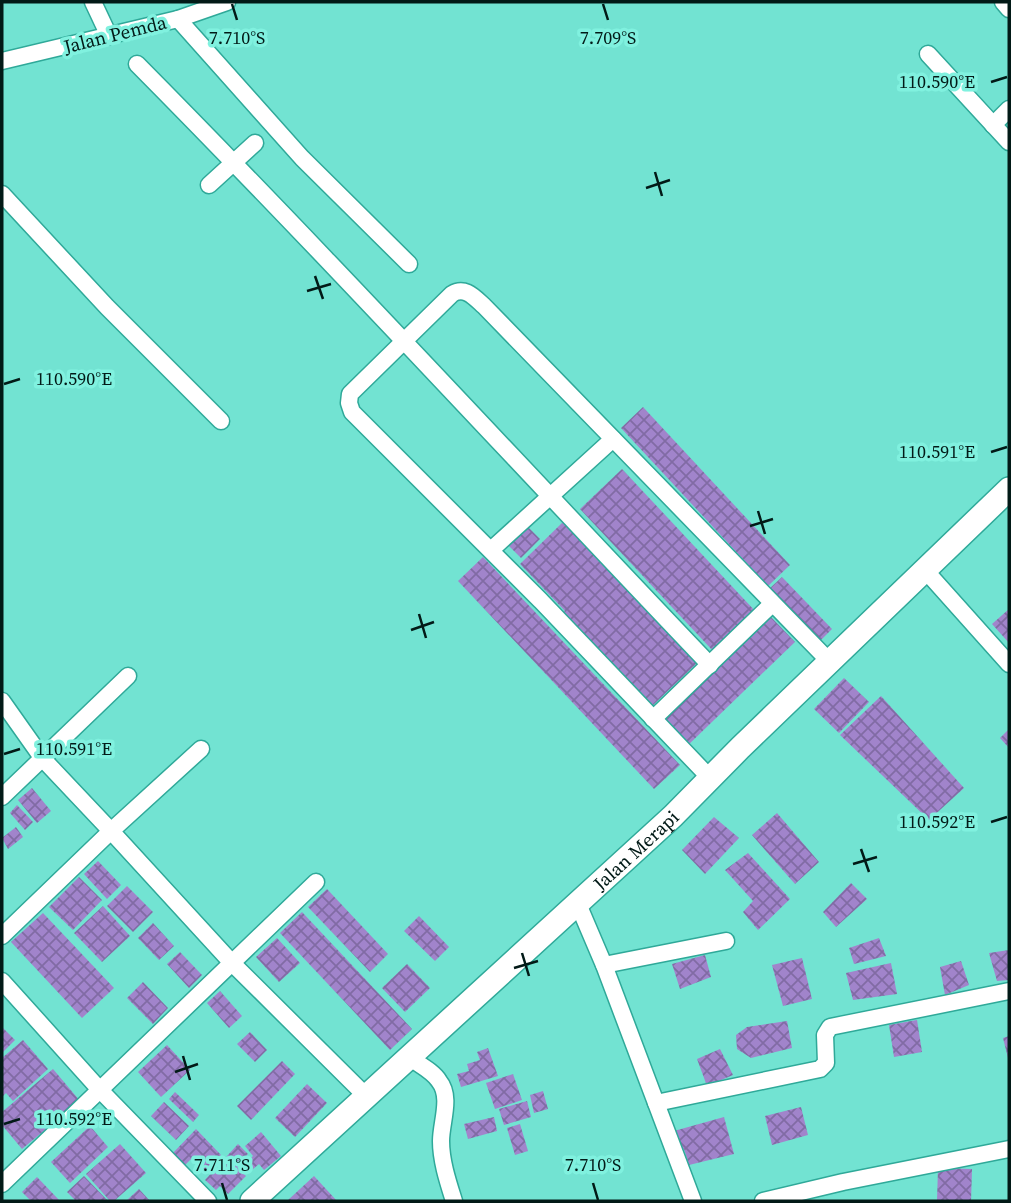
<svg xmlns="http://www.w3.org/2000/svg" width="1011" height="1203" font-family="'Source Serif 4',serif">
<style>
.building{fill:url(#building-cross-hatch)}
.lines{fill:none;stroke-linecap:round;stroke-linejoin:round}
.street-casing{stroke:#2fa999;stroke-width:19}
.secondary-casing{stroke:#2fa999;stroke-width:26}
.street{stroke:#fff;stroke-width:16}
.secondary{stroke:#fff;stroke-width:23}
.ticks{fill:none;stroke:#021a17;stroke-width:2.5}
.labels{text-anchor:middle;stroke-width:7;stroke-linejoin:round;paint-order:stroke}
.street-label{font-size:19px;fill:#021a17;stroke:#80f1df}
.ticks-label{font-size:18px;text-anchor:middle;fill:#021a17;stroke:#80f1df;stroke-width:7;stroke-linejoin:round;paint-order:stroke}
</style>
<defs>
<pattern id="building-cross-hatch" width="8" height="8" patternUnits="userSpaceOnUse" patternTransform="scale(1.75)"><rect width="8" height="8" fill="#a184cb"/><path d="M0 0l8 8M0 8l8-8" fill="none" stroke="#816ba4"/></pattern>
</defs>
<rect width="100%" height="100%" fill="#72e3d2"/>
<g class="building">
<polygon points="643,407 790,565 768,586 621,428"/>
<polygon points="622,469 756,612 714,652 580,509"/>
<polygon points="523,522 540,539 521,558 504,541"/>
<polygon points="563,522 697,663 650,708 561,614 565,611 520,564"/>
<polygon points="483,557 680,765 654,789 458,581"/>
<polygon points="782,577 832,629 818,643 768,590"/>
<polygon points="1009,609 1009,643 992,624"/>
<polygon points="768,614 795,642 685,748 659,720"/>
<polygon points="844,678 869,702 839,733 814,709"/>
<polygon points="881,696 964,788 929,820 840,735"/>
<polygon points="1009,729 1009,748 1000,738"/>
<polygon points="32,788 51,811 37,823 18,800"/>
<polygon points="17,805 33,822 25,830 10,813"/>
<polygon points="777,813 819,862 795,884 752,835"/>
<polygon points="714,817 739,838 705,874 682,850"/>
<polygon points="16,827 23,837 8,849 2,838"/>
<polygon points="748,853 790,899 758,930 743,912 753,901 725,870"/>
<polygon points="98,861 121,885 107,899 84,874"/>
<polygon points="79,877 102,900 73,930 49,907"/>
<polygon points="851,883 867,899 836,927 823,912"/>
<polygon points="127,886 153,912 133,932 107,906"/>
<polygon points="327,889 388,954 370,972 308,907"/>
<polygon points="103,906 130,936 102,962 74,933"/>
<polygon points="302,912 412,1029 390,1050 280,933"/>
<polygon points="43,913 114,988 82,1018 11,942"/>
<polygon points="419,916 449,947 435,961 404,931"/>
<polygon points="153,923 174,946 159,960 138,938"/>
<polygon points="277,938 300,963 279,982 256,957"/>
<polygon points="879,938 886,956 854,964 849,948"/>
<polygon points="1009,950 1009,980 997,981 989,953"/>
<polygon points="180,952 202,975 189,988 167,964"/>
<polygon points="705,955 711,977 680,989 672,964"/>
<polygon points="802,958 812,999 783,1006 772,965"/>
<polygon points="961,961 969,985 945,995 940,967"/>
<polygon points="891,963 897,994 853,1000 846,973"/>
<polygon points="407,964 430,988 405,1012 382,988"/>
<polygon points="143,982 168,1008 153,1024 127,998"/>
<polygon points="220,991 242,1016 229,1028 207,1003"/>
<polygon points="917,1020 922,1052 894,1057 889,1025"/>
<polygon points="787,1021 792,1048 751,1058 737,1049 736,1035 747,1027"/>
<polygon points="2,1027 15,1040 2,1053"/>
<polygon points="250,1032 267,1050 255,1062 237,1044"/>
<polygon points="1009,1036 1009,1058 1008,1058 1003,1038"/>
<polygon points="23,1040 48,1069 13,1101 6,1093 2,1097 2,1058"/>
<polygon points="167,1045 190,1070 161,1097 138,1072"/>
<polygon points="488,1048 498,1076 461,1087 457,1074 469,1071 467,1064 480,1060 477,1052"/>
<polygon points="720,1049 733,1075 707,1086 697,1059"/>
<polygon points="282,1061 295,1074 251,1120 237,1106"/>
<polygon points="53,1069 80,1101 22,1149 2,1125 2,1112"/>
<polygon points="513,1074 522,1100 495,1109 486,1083"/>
<polygon points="307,1084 327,1103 295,1137 275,1118"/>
<polygon points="543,1091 548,1109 534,1113 530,1095"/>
<polygon points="175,1092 199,1115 193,1122 169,1099"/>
<polygon points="527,1101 531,1117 504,1125 499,1109"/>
<polygon points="164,1102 189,1126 176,1140 151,1116"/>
<polygon points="801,1107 808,1135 772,1145 765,1116"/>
<polygon points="494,1117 497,1131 468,1139 464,1124"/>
<polygon points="724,1117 734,1154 689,1165 684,1149 679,1150 674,1131"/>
<polygon points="520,1124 528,1151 515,1155 507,1128"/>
<polygon points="90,1126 108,1147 70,1183 51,1162"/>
<polygon points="196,1129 221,1155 205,1170 193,1157 184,1166 172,1154"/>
<polygon points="261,1132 281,1156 264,1170 259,1164 247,1174 241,1167 253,1156 245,1146"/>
<polygon points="120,1144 146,1173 114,1201 110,1201 86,1174"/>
<polygon points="238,1144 248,1154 237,1167 246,1176 228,1194 220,1186 216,1190 205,1180"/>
<polygon points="938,1168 972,1169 971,1201 937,1200"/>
<polygon points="84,1176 108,1201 76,1201 67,1192"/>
<polygon points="314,1176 337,1201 287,1201"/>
<polygon points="37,1177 60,1201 31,1201 22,1192"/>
<polygon points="139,1189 150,1201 126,1201"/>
</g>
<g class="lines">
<defs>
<g id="street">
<polyline points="93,2 109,36"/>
<polyline points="1003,2 1009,9"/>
<polyline points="178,19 302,158 409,264"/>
<polyline points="928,54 1009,142"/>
<polyline points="2,61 178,19 227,2"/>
<path d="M137 64C332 261 519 465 710 665"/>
<polyline points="993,125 1009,109"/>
<polyline points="209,185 255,143"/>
<polyline points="2,194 107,307 221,421"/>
<polyline points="491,550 613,439"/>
<polyline points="925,570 1009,664"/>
<polyline points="2,701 43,759 111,831 2,936"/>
<polyline points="653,719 772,604"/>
<polyline points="201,749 111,831 232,963 366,1096"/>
<path d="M710 778 541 601 352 412 349 403 350 394 452 294C465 286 474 297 484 306L830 662"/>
<polyline points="2,797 128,676"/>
<polyline points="578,904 604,965 693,1201"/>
<polyline points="604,965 726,941"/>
<polyline points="2,981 100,1090 208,1201"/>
<path d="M409 1057C418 1064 433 1071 439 1081 452 1097 441 1122 441 1141 441 1161 448 1182 454 1201"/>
<polyline points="656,1103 820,1069 826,1063 825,1035 830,1027 1009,991"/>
<polyline points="2,1184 316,882"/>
<polyline points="763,1201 843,1182 1009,1149"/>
</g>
<g id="secondary">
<path id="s1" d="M252 1201 673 816 740 748 1009 489"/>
</g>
</defs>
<use href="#street" class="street-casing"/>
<use href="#secondary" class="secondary-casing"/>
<use href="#street" class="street"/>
<use href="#secondary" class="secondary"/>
</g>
<path class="ticks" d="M232 4 237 20M603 4 608 20M991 82 1007 77M655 172 662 196M646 188 670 180M315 276 323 299M307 291 331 284M4 384 20 379M991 452 1007 447M758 511 765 534M750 526 773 519M419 614 426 638M411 630 434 622M4 754 20 749M991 822 1007 817M861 849 869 872M853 864 877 857M522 953 529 976M514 968 538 961M183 1056 190 1080M175 1072 198 1064M4 1124 20 1119M222 1183 227 1200M593 1183 598 1200"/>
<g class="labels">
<g class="street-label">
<text transform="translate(115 34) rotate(-14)" y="7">Jalan Pemda</text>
<text dy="7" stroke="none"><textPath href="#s1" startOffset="520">Jalan Merapi</textPath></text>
</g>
</g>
<g class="ticks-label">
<text x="237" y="44">7.710°S</text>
<text x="608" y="44">7.709°S</text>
<text x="937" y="88">110.590°E</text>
<text x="74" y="385">110.590°E</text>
<text x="937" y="458">110.591°E</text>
<text x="74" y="755">110.591°E</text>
<text x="937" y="828">110.592°E</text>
<text x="74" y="1125">110.592°E</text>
<text x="222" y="1171">7.711°S</text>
<text x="593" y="1171">7.710°S</text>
</g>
<rect width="1011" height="1203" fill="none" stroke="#021a17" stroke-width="7"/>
</svg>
